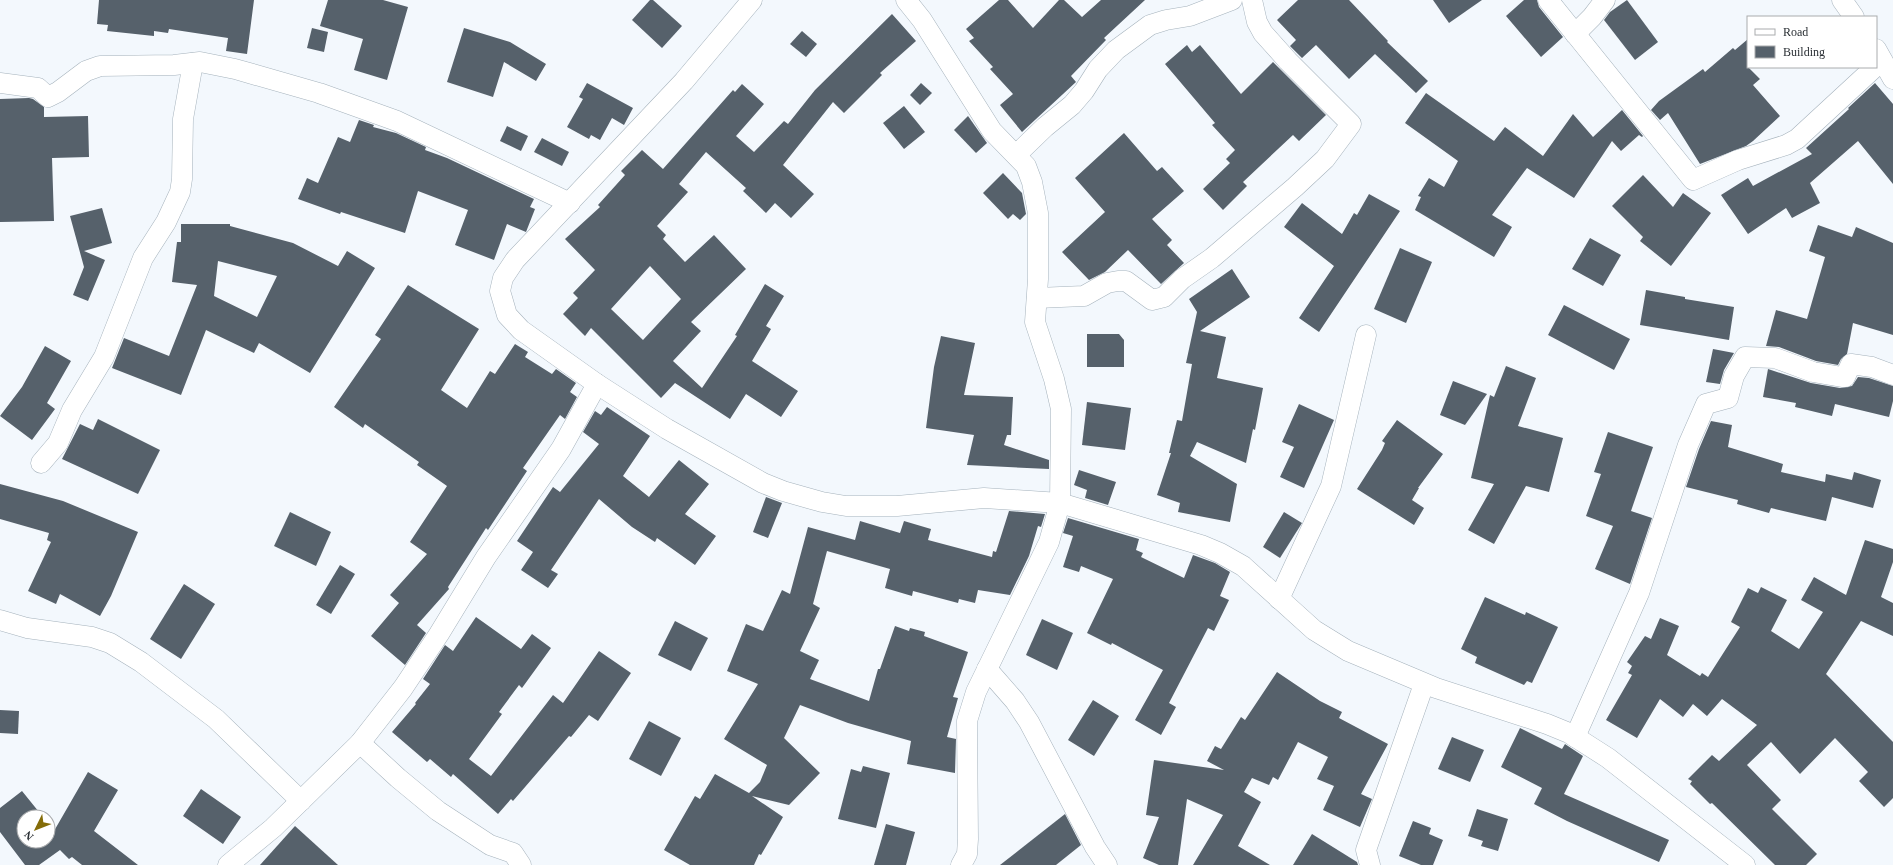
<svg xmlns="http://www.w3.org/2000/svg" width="1893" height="865" font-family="'Times New Roman',serif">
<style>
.building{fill:#56616b;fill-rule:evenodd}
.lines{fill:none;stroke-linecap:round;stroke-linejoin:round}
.minor-casing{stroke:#a5b2bc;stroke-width:21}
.minor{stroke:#fff;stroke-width:20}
</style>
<rect width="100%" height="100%" fill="#f3f8fd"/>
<g class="building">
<polygon points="99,0 254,0 247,54 226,51 228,38 169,29 168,33 154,31 154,36 107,31 108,25 97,24"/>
<polygon points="328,0 383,0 408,7 387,80 354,70 363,39 320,26"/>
<polygon points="650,0 653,0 682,26 662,48 632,20"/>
<polygon points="999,0 1008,0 1033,28 1059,0 1064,0 1082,17 1101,0 1145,0 1104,38 1106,40 1071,76 1076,82 1022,132 1000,105 1013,94 990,69 993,67 969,41 974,38 966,29"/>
<polygon points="1298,0 1349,0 1388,41 1387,42 1428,81 1416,93 1375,54 1349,79 1316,45 1302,58 1290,46 1296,40 1277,20"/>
<polygon points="1433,0 1482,0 1449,23"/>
<polygon points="1524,0 1537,0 1539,7 1563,37 1541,57 1506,16"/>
<polygon points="1627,0 1658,42 1635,60 1604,20 1610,12"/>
<path d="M892 14 916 41 880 73 882 75 844 113 833 102 783 165 814 194 791 218 775 203 766 213 743 191 746 188 706 152 679 184 688 192 657 226 666 235 663 239 685 262 714 235 746 269 691 322 701 331 673 361 702 388 737 336 735 335 765 284 784 296 766 326 771 329 752 361 798 391 781 417 746 394 730 419 675 383 661 398 591 328 585 336 563 314 578 298 573 293 595 270 565 239 600 207 598 205 625 175 621 171 642 150 663 169 733 90 735 92 742 84 764 104 736 136 754 152 784 121 788 124 815 90ZM650 266 681 299 643 340 611 309Z"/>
<polygon points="312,28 328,32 324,52 307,48"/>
<polygon points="464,28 510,42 546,64 536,81 504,62 493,97 447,82"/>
<polygon points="802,31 817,44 806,57 790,44"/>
<polygon points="1748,39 1748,67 1760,79 1753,85 1780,116 1753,141 1746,146 1700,164 1668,113 1660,120 1651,110 1659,101 1703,69 1705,72 1733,48 1735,50"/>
<polygon points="1187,45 1192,52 1200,45 1241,94 1273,62 1326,115 1299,141 1293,135 1243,182 1247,186 1223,210 1203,189 1230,163 1226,159 1235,150 1212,125 1215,123 1165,64"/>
<polygon points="587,83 633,108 624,125 612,118 600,140 591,135 589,139 567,127 583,99 579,97"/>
<polygon points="921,83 932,93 920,105 910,95"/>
<polygon points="1875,83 1893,104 1893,184 1858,141 1810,183 1820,203 1792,218 1786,208 1748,234 1721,195 1748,178 1753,186 1812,154 1806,148 1849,109 1848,108"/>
<polygon points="1426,93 1494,141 1505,127 1543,156 1573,114 1593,137 1622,110 1643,136 1642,137 1639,135 1621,151 1612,141 1574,198 1527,168 1492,215 1512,227 1494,257 1415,210 1421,197 1418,196 1429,178 1444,187 1458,161 1405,123"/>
<polygon points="29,98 33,99 44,107 44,117 88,116 89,157 52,158 54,221 0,222 0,99"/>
<polygon points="904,106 925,132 904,149 883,123"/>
<polygon points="968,116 987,143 976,153 954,130"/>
<polygon points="359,120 374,125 373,127 396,133 426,147 425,150 447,158 534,199 530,207 535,209 526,232 507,224 494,260 455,245 468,210 418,191 405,233 341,212 340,214 298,199 307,178 318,183 338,137 350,142"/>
<polygon points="507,126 528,136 521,151 500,141"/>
<polygon points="1124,133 1157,171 1162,167 1184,191 1152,219 1172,240 1167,245 1184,263 1161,284 1128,250 1105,272 1089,280 1062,252 1105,212 1075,178"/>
<polygon points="542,138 569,152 562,166 534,152"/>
<polygon points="1003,173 1022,193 1026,214 1020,220 1013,214 1008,219 983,193"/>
<polygon points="1643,175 1673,207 1683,193 1711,213 1671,266 1640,241 1643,237 1612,206"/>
<polygon points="1369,194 1400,211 1319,332 1299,318 1334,266 1284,227 1302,203 1342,234 1354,213 1357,215"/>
<polygon points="102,208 112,243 84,251 105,260 88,301 73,295 84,267 70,216"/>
<path d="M181 224H230V226L293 243 338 266 347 251 375 268 310 373 259 343 254 353 206 330 181 395 112 368 124 338 169 356 197 285 172 282 177 242H181ZM218 261 277 276 257 317 214 296Z"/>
<polygon points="1818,225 1852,237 1856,227 1893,243 1893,335 1853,323 1847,354 1841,359 1838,365 1816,361 1779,347 1766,346 1776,310 1807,319 1825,257 1809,251"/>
<polygon points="1590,238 1621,255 1603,286 1572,269"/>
<polygon points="1400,248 1432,262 1406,323 1374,309"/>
<polygon points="1232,269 1250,297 1200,331 1226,337 1217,378 1263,388 1255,430 1253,429 1246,463 1197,442 1190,456 1237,484 1230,522 1178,512 1180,503 1157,495 1171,453 1169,453 1177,420 1182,421 1192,364 1186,363 1197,312 1189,299"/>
<polygon points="408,285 479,329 441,390 467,408 490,371 495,374 515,344 528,352 525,357 552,374 556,369 576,383 570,392 577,397 565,419 560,415 523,468 527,471 488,530 486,528 448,587 449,589 417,625 426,633 405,665 371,636 399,603 390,595 427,554 410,542 447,486 417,465 419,462 365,424 363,428 334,407 381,339 375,335"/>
<polygon points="1646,290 1685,297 1685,299 1734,307 1729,340 1640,325"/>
<polygon points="1564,305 1630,339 1614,370 1548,335"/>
<polygon points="1087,334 1119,334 1124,340 1124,367 1087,367"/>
<polygon points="941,336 975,343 964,395 1013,397 1011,435 1007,435 1004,445 1049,460 1049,469 967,465 974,435 926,428 934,367"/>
<polygon points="45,346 71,361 47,403 55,409 32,440 0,416 22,387"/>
<polygon points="1713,349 1734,353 1724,370 1720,384 1706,382"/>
<polygon points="1506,366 1536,378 1518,426 1563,438 1549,492 1526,486 1494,544 1468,530 1494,484 1471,478 1490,395 1494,397"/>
<polygon points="1768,369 1811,383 1840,388 1852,386 1858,377 1869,378 1893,386 1893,401 1889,417 1835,404 1832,416 1795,407 1796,403 1763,397"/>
<polygon points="1453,381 1487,394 1465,425 1440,415"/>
<polygon points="1087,402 1131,408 1125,450 1082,445"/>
<polygon points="1299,404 1334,420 1304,488 1280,477 1294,447 1282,442"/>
<polygon points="607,407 650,436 623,476 649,497 679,460 709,484 685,514 716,536 695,565 657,538 655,542 632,527 599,499 551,570 558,574 548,588 521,570 533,552 517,541 553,487 560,492 599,444 583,432 595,411 601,415"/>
<polygon points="98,419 160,450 138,494 62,459 80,424 93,430"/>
<polygon points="1397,420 1443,454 1418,488 1419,488 1412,500 1424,508 1414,525 1357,489 1382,450 1385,443 1382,441"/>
<polygon points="1711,421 1732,425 1728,447 1783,464 1781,472 1825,482 1826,474 1852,480 1854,472 1881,480 1873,508 1832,497 1826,521 1771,508 1769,513 1737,504 1738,500 1686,487 1699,449"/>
<polygon points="1608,432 1653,447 1631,511 1652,518 1630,584 1595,569 1613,526 1586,516 1601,474 1594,472"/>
<polygon points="1079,470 1116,482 1108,505 1085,498 1087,490 1074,485"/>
<polygon points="0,484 63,501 138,532 111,596 100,616 60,594 56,604 28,591 51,542 47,540 49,533 0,519"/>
<polygon points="766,497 782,503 768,538 753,532"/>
<polygon points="1009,511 1045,514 1041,527 1038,526 1029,556 1010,595 978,590 975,603 959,599 958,603 913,591 912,596 885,588 890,569 827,551 813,604 820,608 800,651 819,660 810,679 869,701 878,669 880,669 895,626 909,631 910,628 925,632 924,636 968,652 953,697 958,698 947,737 956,739 955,773 907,764 911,741 848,723 800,705 784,738 820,773 789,805 752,796 783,817 761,855 759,854 754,865 690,865 664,850 695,796 700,799 715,774 749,793 760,782 767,765 724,739 758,684 727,671 746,624 763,631 782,590 790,594 808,527 855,540 860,521 900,533 904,521 931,529 928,540 992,557 993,551 996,552"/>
<polygon points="290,512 331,532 316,566 274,546"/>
<polygon points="1284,512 1302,523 1280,558 1263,547"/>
<polygon points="1068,518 1139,539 1136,550 1143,553 1141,557 1184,578 1193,555 1215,563 1230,572 1220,596 1229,600 1214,631 1208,628 1169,703 1176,707 1161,735 1135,720 1163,670 1112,643 1111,645 1087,633 1113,579 1081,566 1079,572 1063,567 1073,536 1063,533"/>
<polygon points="1865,540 1893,549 1893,562 1881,597 1893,603 1893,636 1861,621 1826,674 1893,742 1893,798 1884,807 1859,781 1868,772 1835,738 1800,774 1771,742 1747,765 1781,800 1772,809 1817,854 1806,865 1775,865 1712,803 1710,804 1690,784 1692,781 1688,779 1712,755 1719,761 1757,725 1722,699 1707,716 1693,704 1683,717 1660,699 1637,738 1606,720 1632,675 1628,673 1632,666 1627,662 1645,636 1651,639 1660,618 1679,626 1667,655 1700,676 1702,673 1708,677 1740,627 1731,622 1748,588 1758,593 1761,587 1787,600 1771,631 1799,649 1823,612 1801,600 1814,577 1846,595"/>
<polygon points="340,565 355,574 331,614 316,605"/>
<polygon points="184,584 215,604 181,659 150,639"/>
<polygon points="1485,597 1525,615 1526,612 1558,627 1532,683 1527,681 1524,685 1475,663 1477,657 1461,649"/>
<polygon points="476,617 521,649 532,634 551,648 522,688 519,685 499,712 502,714 469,759 491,776 553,695 563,703 599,651 631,673 598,721 589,715 571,737 569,736 513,801 511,799 498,814 453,774 451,777 430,759 427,762 392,732 416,704 415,703 430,684 423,679 445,645 453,651"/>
<polygon points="1042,619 1073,633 1057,670 1026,655"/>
<polygon points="675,621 708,638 691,671 658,655"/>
<polygon points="1277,672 1320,701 1342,712 1339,718 1388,744 1361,794 1372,799 1360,827 1323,810 1334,786 1317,779 1328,757 1298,742 1278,780 1273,777 1269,785 1252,778 1244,792 1261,802 1238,846 1270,865 1193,865 1223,815 1187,799 1178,865 1159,865 1143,858 1159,817 1146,815 1154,760 1224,770 1207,761 1215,746 1221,749 1241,717 1245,720"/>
<polygon points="1093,700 1119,716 1094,756 1068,740"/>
<polygon points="0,710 19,711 18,734 0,733"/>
<polygon points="649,721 681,738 661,776 629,759"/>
<polygon points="1520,728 1562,749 1565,744 1583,756 1564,794 1669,840 1659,862 1567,821 1534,804 1542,788 1501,767"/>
<polygon points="1452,737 1484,750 1470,782 1438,769"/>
<polygon points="863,766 890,773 876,828 838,819 851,769 861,772"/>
<polygon points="88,772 118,790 94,831 138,865 82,865 72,857 69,859 60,850 39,865 25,865 0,832 0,808 22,791 43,817 24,817 24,841 48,841 48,824 54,831"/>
<polygon points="201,789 241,817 223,844 183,816"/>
<polygon points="1477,809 1508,819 1498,851 1481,846 1483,841 1468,836"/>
<polygon points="1065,814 1081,845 1056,865 1000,865"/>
<polygon points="1413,821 1431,828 1429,834 1443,840 1433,865 1421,865 1399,856"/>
<polygon points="886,824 915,832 906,865 874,865"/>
<polygon points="295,826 338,865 260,865"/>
<polygon points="1312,834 1357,862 1358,865 1293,865"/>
</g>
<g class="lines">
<defs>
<g id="minor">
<polyline points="752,0 684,81 515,260 503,278 500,291 507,315 521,330 597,384 667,429 763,483 783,491 822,502 846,506 897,506 984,498 1060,503 1201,545 1220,553 1243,566 1314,630 1348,651 1436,688 1547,724 1569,733 1608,758 1745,865"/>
<polyline points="906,0 922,20 992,131 1026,166 1032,182 1038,213 1038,279 1035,322 1054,379 1061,409 1060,503 1049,542 976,692 967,721 968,839 967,854 961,865"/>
<polyline points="1548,0 1693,180 1738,160 1786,145 1797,139 1875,67"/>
<polyline points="1842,0 1854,17"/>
<polyline points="1575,34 1592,17 1605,0"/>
<polyline points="1876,49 1893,79"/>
<polyline points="0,83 38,88 48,97 58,92 86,71 100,66 174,65 200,62 235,69 319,93 397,121 570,203"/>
<polyline points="1016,155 1045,127 1072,105 1084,91 1098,69 1116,50 1150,25 1166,20 1190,16 1232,0"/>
<polyline points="1037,298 1084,296 1107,283 1118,281 1126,281 1152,300 1164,297 1182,279 1212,258 1295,187 1325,159 1351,124 1288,61 1263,33 1257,22 1252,0"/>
<polyline points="41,463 58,443 72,410 104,357 143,258 166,222 180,192 182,179 183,119 193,63"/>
<polyline points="1279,599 1331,486 1366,335"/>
<polyline points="0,620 27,628 92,637 110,643 141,662 216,719 301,801"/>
<polyline points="987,669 1015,701 1029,722 1095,847 1107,865"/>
<polyline points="1575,737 1639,593 1688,445 1706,404 1728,398 1734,376 1745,357 1775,358 1813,372 1842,377 1845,377 1851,364 1872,367 1893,375"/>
<polyline points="360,743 398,778 438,811 490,845 513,853 521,865"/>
<polyline points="228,865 273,828 360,743 403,688 439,634 486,557 561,449 597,384"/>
<polyline points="1370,865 1366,850 1424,684"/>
</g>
</defs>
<use href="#minor" class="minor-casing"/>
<use href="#minor" class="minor"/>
</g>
<rect x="1747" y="16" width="130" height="52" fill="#ffffff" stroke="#aaacae"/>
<rect x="1755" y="29" width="20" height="6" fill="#ffffff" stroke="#aaacae"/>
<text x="1783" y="36" font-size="12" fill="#2a2f34">Road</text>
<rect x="1755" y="46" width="20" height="12" fill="#56616b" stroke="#aaacae"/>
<text x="1783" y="56" font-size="12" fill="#2a2f34">Building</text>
<g transform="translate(36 829) rotate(227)"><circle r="19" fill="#ffffff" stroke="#aaacae"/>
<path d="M0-3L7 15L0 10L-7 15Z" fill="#846c08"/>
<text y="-6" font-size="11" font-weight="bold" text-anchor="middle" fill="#2a2f34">N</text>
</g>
</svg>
